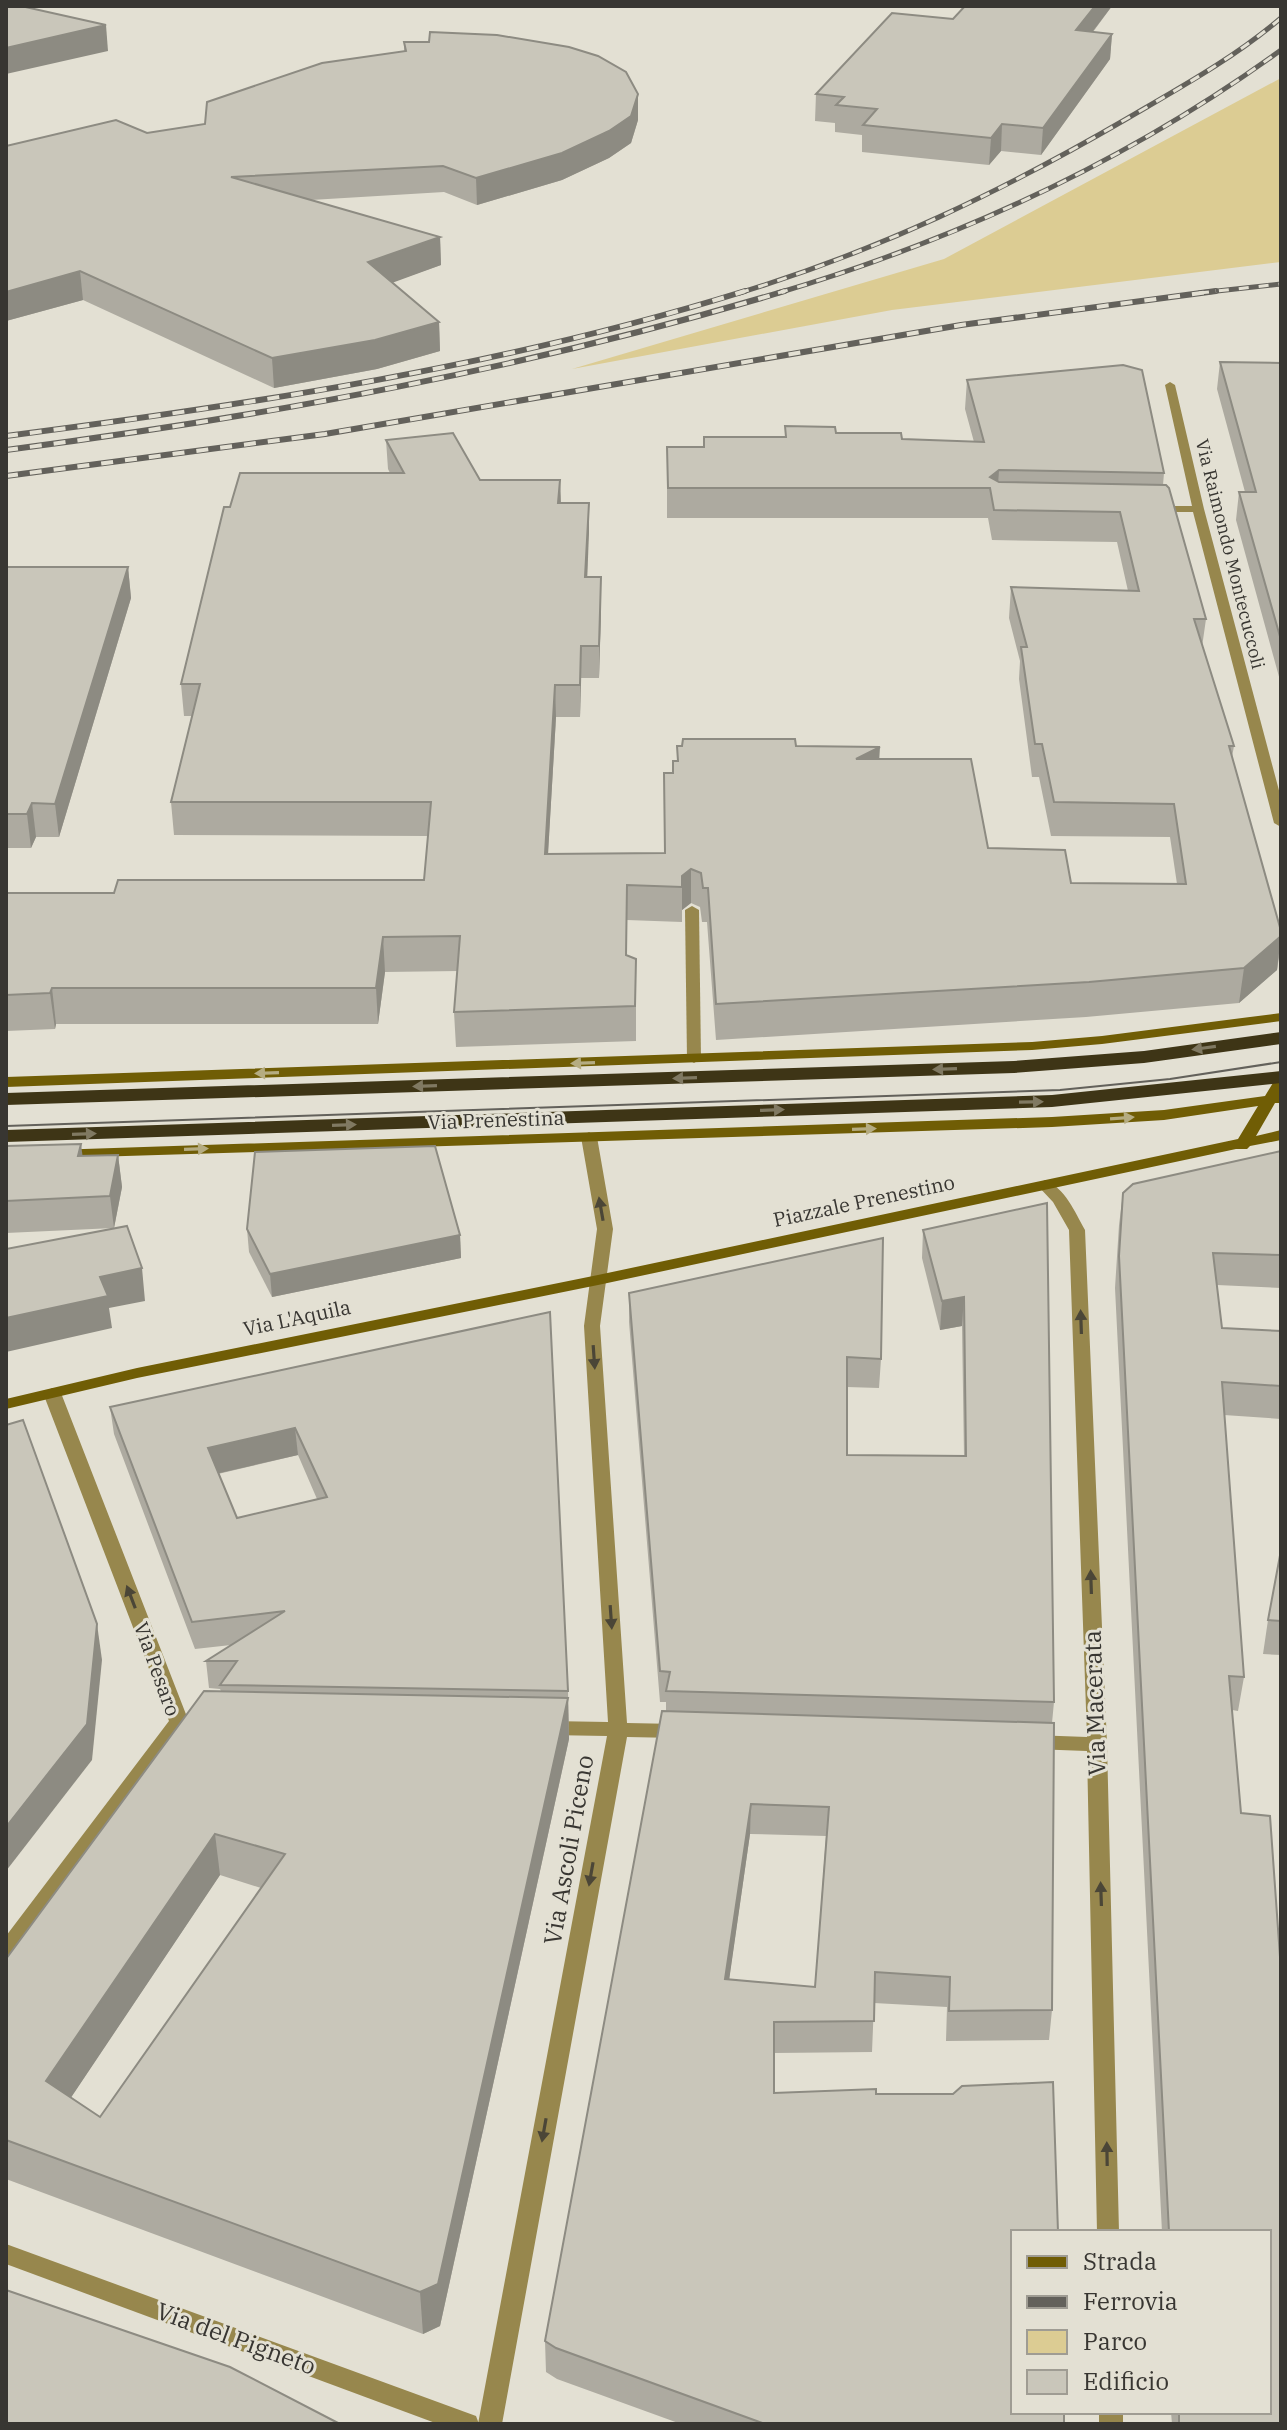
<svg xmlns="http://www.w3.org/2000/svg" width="1287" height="2430" font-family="'IBM Plex Serif',serif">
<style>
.green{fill:#dccc93}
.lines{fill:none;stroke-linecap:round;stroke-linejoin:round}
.pedestrian{fill:#97874d;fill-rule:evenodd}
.minor{fill:#97874d;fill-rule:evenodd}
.secondary{fill:#705d05;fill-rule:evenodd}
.trunk{fill:#3e3516;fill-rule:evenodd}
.tram{stroke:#63615b;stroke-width:2}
.rail-far1-casing{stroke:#63615b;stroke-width:5}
.rail-casing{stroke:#63615b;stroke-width:6}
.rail-far1{stroke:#e3e0d3;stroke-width:3;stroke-dasharray:10;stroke-linecap:butt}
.rail{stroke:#e3e0d3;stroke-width:4;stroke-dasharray:12;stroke-linecap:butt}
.wall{fill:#adaaa0;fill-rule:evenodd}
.shaded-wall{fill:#8d8b82}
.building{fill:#c9c6ba;stroke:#8d8b82;stroke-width:2;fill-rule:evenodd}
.oneway{fill:#807962}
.oneway2{fill:#b5ac81}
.oneway3{fill:#4b4637}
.labels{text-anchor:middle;stroke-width:6;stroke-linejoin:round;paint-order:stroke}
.far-street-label{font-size:18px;fill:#383632;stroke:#e3e0d3}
.street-label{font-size:20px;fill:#383632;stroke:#e3e0d3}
.near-street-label{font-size:24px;fill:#383632;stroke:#e3e0d3}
</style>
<rect width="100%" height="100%" fill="#e3e0d3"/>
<polygon class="green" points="1281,78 1281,262 892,310 572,369 944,259"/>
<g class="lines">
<polygon class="pedestrian" points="6,2244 476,2416 479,2424 438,2424 6,2264"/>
<g class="minor">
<polygon points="1170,382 1175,385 1204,509 1281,798 1281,827 1274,823 1193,512 1154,512 1148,509 1154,506 1192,506 1165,385"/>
<polygon points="692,906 699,910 701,1059 694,1063 687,1059 685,910"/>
<polygon points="589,1132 597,1137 613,1229 600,1326 627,1723 677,1724 684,1726 687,1731 684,1736 677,1738 627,1737 502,2424 478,2424 607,1736 549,1735 542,1733 539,1728 542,1723 549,1721 608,1722 584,1326 597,1229 581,1137"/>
<path d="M1045 1180C1065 1188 1075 1212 1085 1230L1107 1744 1119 2232H1097L1087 1751 1032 1749 1025 1747 1022 1742 1025 1737 1032 1735 1087 1737 1069 1230 1053 1202 1037 1185Z"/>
<polygon points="52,1388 61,1393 189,1722 13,1957 6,1959 6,1936 169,1721 43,1393"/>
<rect x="1099" y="2412" width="24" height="12"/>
</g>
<g class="secondary">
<polygon points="1281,1013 1281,1021 1102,1044 1032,1050 6,1087 6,1077 1032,1042 1102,1036"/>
<polygon points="1281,1076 1281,1103 1275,1103 1256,1136 1281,1130 1281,1140 1250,1146 1247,1149 1236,1149 598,1285 137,1378 6,1409 6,1399 137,1368 598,1275 1238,1139 1258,1106 1164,1120 1052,1127 60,1158 54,1156 52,1153 54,1150 1052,1117 1164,1110 1265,1096 1276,1078"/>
</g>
<g class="trunk">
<polygon points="1281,1032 1281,1044 1144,1063 1014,1073 6,1105 6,1093 1014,1061 1144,1051"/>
<polygon points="1281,1071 1281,1083 1052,1107 6,1142 6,1130 1052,1095"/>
</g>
<polyline class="tram" points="6,1126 1060,1090 1170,1079 1281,1062"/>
<defs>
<g id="rail-far1">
<path d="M739 293C880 250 1001 192 1128 118 1181 87 1234 58 1281 18"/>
<path d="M778 293C959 239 1128 161 1281 50"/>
<polyline points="1199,293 1281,284"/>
</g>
<g id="rail">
<path d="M6 436C255 404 505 366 745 291"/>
<path d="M6 450C270 416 529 368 785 291"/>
<polyline points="6,476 325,434 961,325 1216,291"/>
</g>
</defs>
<use href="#rail-far1" class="rail-far1-casing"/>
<use href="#rail" class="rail-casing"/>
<use href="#rail-far1" class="rail-far1"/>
<use href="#rail" class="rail"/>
</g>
<g class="wall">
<polygon points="1046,6 1112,6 1093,32 1112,34 1110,59 1041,155 1001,151 989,165 862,152 862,135 835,132 835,123 815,121 816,94 953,19"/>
<polygon points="404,42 638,120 631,143 609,158 562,180 477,205 444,192 311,200 440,237 441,265 392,282 439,322 440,351 377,369 274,388 83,300 6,321 147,133 205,124 404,51"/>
<polygon points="1220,362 1281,363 1281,684 1236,520 1239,492 1245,492 1217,389"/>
<polygon points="967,380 1164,473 1163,485 1206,619 1202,647 1234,746 1232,757 1281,931 1281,944 1277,970 1239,1003 1086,1017 716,1040 707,922 702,922 700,907 691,903 682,910 682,922 627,920 626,956 636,959 636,1041 456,1047 454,1012 458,971 385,972 378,1024 56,1024 55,1029 6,1031 6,893 114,893 424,880 428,836 174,835 171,802 192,716 184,716 181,684 230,507 390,473 388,469 386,440 480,480 560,480 561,503 589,503 587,577 601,608 599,678 581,678 580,717 556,717 548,854 664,853 672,773 796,746 879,759 988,848 1071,883 1177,884 1170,837 1051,836 1039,777 1032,777 1019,679 1020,661 1009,618 1011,587 1128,591 1117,542 992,540 988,518 667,518 667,447 704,447 785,437 785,426 836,433 902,439 974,442 965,409"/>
<polygon points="6,567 128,567 131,598 59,837 36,837 31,848 6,848"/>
<polygon points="6,1146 83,1156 118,1155 122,1187 114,1228 6,1233"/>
<polygon points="1281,1151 1281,1288 1217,1285 1222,1328 1281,1331 1281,1419 1224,1415 1244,1677 1238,1711 1232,1710 1241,1813 1270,1816 1281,1971 1281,2424 1172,2424 1171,2412 1269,2412 1269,2232 1162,2232 1115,1288 1119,1225 1123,1193 1133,1184"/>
<path d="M1047 1203 1054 1702 1052 1723V2010L1049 2040 946 2041 947 2007 874 2003 872 2052 774 2053V2093L876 2094 1064 2424H681L557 2379 546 2372 545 2341 666 1712V1702H660L629 1322V1293L881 1359 879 1388 847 1387V1455L964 1456 962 1326 940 1330 922 1258 923 1230ZM750 1834 826 1836 815 1987 729 1979Z"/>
<polygon points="247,1229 460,1235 461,1258 272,1297 249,1252"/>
<path d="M550 1312 568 1691 569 1739 440 2326 423 2334 6 2179V1959L221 1691 220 1689 209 1688 206 1661 231 1645 195 1649 114 1434 110 1407ZM298 1455 317 1499 237 1518 218 1474ZM220 1875 261 1888 100 2117 71 2097Z"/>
<polygon points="1281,1550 1281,1655 1263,1654 1268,1620"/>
</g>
<g class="shaded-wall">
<polygon points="1095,6 1112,6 1074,56 1076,30"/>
<polygon points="106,25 108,51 6,74 6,48"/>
<polygon points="1112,34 1110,59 1041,155 1043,128"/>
<polygon points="638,94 638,120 631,143 609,158 562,180 477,205 476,178"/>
<polygon points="1002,124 1001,151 989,165 991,138"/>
<polygon points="440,237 441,265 370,291 368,262"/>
<polygon points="80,271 83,300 6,321 6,292"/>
<polygon points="439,322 440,351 377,369 274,388 272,358"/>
<polygon points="999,470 997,500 990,477"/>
<polygon points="560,480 561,510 558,503"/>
<polygon points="589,503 589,533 586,608 585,577"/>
<polygon points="128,567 131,598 59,837 55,804"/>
<polygon points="601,577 601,608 599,678 599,646"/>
<polygon points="581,646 581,678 580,717 580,685"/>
<polygon points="555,685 556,717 546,888 545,854"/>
<polygon points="880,747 878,780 856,759"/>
<polygon points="32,803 36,837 31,848 27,814"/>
<polygon points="691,869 691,903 682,910 682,876"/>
<polygon points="1281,936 1277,970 1239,1003 1244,968"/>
<polygon points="383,937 385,972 378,1024 376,988"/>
<polygon points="52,988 56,1024 55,1029 50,993"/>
<polygon points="81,1144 85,1175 78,1156"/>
<polygon points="118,1155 122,1187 114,1228 110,1196"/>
<polygon points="460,1235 461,1258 272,1297 270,1274"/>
<polygon points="142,1268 145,1301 109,1308 112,1328 6,1352 6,1318 100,1277"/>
<polygon points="964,1297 962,1326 940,1330 942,1301"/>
<polygon points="295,1428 298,1455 211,1475 208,1448"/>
<polygon points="97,1624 102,1660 92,1760 6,1871 6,1827"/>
<polygon points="568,1698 569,1739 440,2326 423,2334 420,2292"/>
<polygon points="751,1804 750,1834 725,2009 725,1979"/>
<polygon points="215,1834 220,1875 54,2123 46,2081"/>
</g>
<g class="building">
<polygon points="6,6 21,6 106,25 6,48"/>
<polygon points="965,6 1095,6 1076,30 1112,34 1043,128 1002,124 991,138 863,125 877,109 836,105 844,97 816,94 892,13 953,19"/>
<polygon points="430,32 497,35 569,47 598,56 626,72 638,94 631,116 609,131 562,153 476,178 443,166 231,177 440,237 368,262 439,322 375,340 272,358 80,271 6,292 6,146 116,120 147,133 205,124 207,102 322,63 406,51 404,42 429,42"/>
<polygon points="1220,362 1281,363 1281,640 1239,492 1256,492"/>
<polygon points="1123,365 1142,370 1164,473 999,470 990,477 999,482 1166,485 1169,488 1206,619 1194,619 1234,746 1229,746 1281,931 1281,936 1244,968 1089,982 716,1004 708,888 703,888 701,873 691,869 682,876 682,887 627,885 626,955 636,959 635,1006 454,1012 460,936 383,937 376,988 52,988 50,993 6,995 6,893 114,893 118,880 424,880 431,802 171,802 200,684 181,684 224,507 230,507 240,473 404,473 386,440 453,433 480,480 560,480 558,503 589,503 585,577 601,577 599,646 581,646 580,685 555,685 545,854 665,853 664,773 673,773 673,761 678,761 677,746 682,746 683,739 795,739 796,746 880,747 856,759 971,759 988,848 1065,850 1071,883 1186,884 1174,804 1054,802 1042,744 1035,744 1021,647 1027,647 1011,587 1139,591 1120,512 994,510 990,488 668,488 667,447 704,447 704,437 786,437 785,426 835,427 836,433 901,433 902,439 984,442 967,380"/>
<polygon points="6,567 128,567 55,804 32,803 27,814 6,814"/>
<polygon points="81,1144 78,1156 118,1155 110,1196 6,1201 6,1146"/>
<polygon points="435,1146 460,1235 270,1274 247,1229 255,1152"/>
<polygon points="1281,1151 1281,1255 1213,1253 1222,1328 1281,1331 1281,1386 1222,1382 1244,1677 1229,1676 1241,1813 1270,1816 1281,1971 1281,2424 1179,2424 1179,2412 1269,2412 1269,2232 1169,2232 1119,1256 1123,1193 1133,1184"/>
<polygon points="1047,1203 1054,1702 666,1691 670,1672 660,1671 629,1293 883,1238 881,1359 847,1357 847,1455 966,1456 964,1297 942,1301 923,1230"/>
<polygon points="127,1226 142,1268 100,1277 108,1296 6,1318 6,1249"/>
<path d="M550 1312 568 1691 220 1685 237 1661H206L285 1611 192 1622 110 1407ZM295 1428 327 1497 237 1518 208 1448Z"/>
<polygon points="23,1420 97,1624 87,1724 6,1827 6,1425"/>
<polygon points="1281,1550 1281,1621 1268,1620"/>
<path d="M204 1691 568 1698 438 2284 420 2292 6 2140V1959ZM215 1834 285 1854 100 2117 46 2081Z"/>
<path d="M662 1711 1054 1723 1052 2010 949 2011 950 1977 875 1972 874 2021 774 2022V2093L876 2089V2094H953L962 2086 1053 2082 1058 2232H1013V2412H1064V2424H765L556 2348 545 2341ZM751 1804 829 1807 815 1987 725 1979Z"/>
<polygon points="6,2290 230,2367 340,2424 6,2424"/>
</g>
<defs><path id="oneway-solid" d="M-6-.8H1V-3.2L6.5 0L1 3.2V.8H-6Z" transform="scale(2)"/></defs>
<g class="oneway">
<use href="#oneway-solid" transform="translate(1204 1048) rotate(172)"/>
<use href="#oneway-solid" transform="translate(945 1069) rotate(178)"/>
<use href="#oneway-solid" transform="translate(685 1078) rotate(178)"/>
<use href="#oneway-solid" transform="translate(425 1086) rotate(178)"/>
<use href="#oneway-solid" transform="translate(1031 1102) rotate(-1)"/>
<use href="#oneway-solid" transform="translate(772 1110) rotate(-2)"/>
<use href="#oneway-solid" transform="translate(344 1125) rotate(-2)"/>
<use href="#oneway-solid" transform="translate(84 1134) rotate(-2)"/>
</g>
<g class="oneway2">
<use href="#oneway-solid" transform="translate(583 1063) rotate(178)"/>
<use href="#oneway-solid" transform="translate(267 1073) rotate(178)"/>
<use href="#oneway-solid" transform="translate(1122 1118) rotate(-4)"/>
<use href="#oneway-solid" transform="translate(864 1129) rotate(-2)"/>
<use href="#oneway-solid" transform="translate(196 1149) rotate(-2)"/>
</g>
<g class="oneway3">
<use href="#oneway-solid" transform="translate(601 1209) rotate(-100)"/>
<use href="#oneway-solid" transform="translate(1081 1322) rotate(-92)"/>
<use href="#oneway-solid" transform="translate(594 1357) rotate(86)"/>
<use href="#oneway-solid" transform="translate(1091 1582) rotate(-92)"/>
<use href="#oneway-solid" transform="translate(131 1597) rotate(-111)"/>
<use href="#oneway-solid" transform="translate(611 1617) rotate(86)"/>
<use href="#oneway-solid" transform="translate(591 1874) rotate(100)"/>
<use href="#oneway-solid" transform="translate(1101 1894) rotate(-92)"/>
<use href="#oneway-solid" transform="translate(544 2130) rotate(100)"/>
<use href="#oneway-solid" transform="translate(1107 2154) rotate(-91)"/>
</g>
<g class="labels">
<g class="far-street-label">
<text transform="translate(1230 554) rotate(76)" y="6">Via Raimondo Montecuccoli</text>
</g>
<g class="street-label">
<text transform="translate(496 1120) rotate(-2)" y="7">Via Prenestina</text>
<text transform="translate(864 1201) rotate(-12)" y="7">Piazzale Prenestino</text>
<text transform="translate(297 1318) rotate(-12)" y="7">Via L'Aquila</text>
<text transform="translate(157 1669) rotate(70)" y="7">Via Pesaro</text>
</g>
<g class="near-street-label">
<text transform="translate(1095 1703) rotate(-92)" y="8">Via Macerata</text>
<text transform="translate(569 1850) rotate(-80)" y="8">Via Ascoli Piceno</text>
<text transform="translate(236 2339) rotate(20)" y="8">Via del Pigneto</text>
</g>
</g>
<rect width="1287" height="2430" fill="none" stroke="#383632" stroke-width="16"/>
<rect x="1011" y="2230" width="260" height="184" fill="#e3e0d3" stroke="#9f9c93" stroke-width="2"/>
<rect x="1027" y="2256" width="40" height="12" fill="#705d05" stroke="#9f9c93" stroke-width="2"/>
<text x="1083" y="2270" font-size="24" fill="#383632">Strada</text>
<rect x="1027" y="2296" width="40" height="12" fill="#63615b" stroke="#9f9c93" stroke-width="2"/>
<text x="1083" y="2310" font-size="24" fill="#383632">Ferrovia</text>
<rect x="1027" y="2330" width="40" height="24" fill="#dccc93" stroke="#9f9c93" stroke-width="2"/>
<text x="1083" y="2350" font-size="24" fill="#383632">Parco</text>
<rect x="1027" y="2370" width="40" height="24" fill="#c9c6ba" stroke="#9f9c93" stroke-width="2"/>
<text x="1083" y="2390" font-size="24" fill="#383632">Edificio</text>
</svg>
